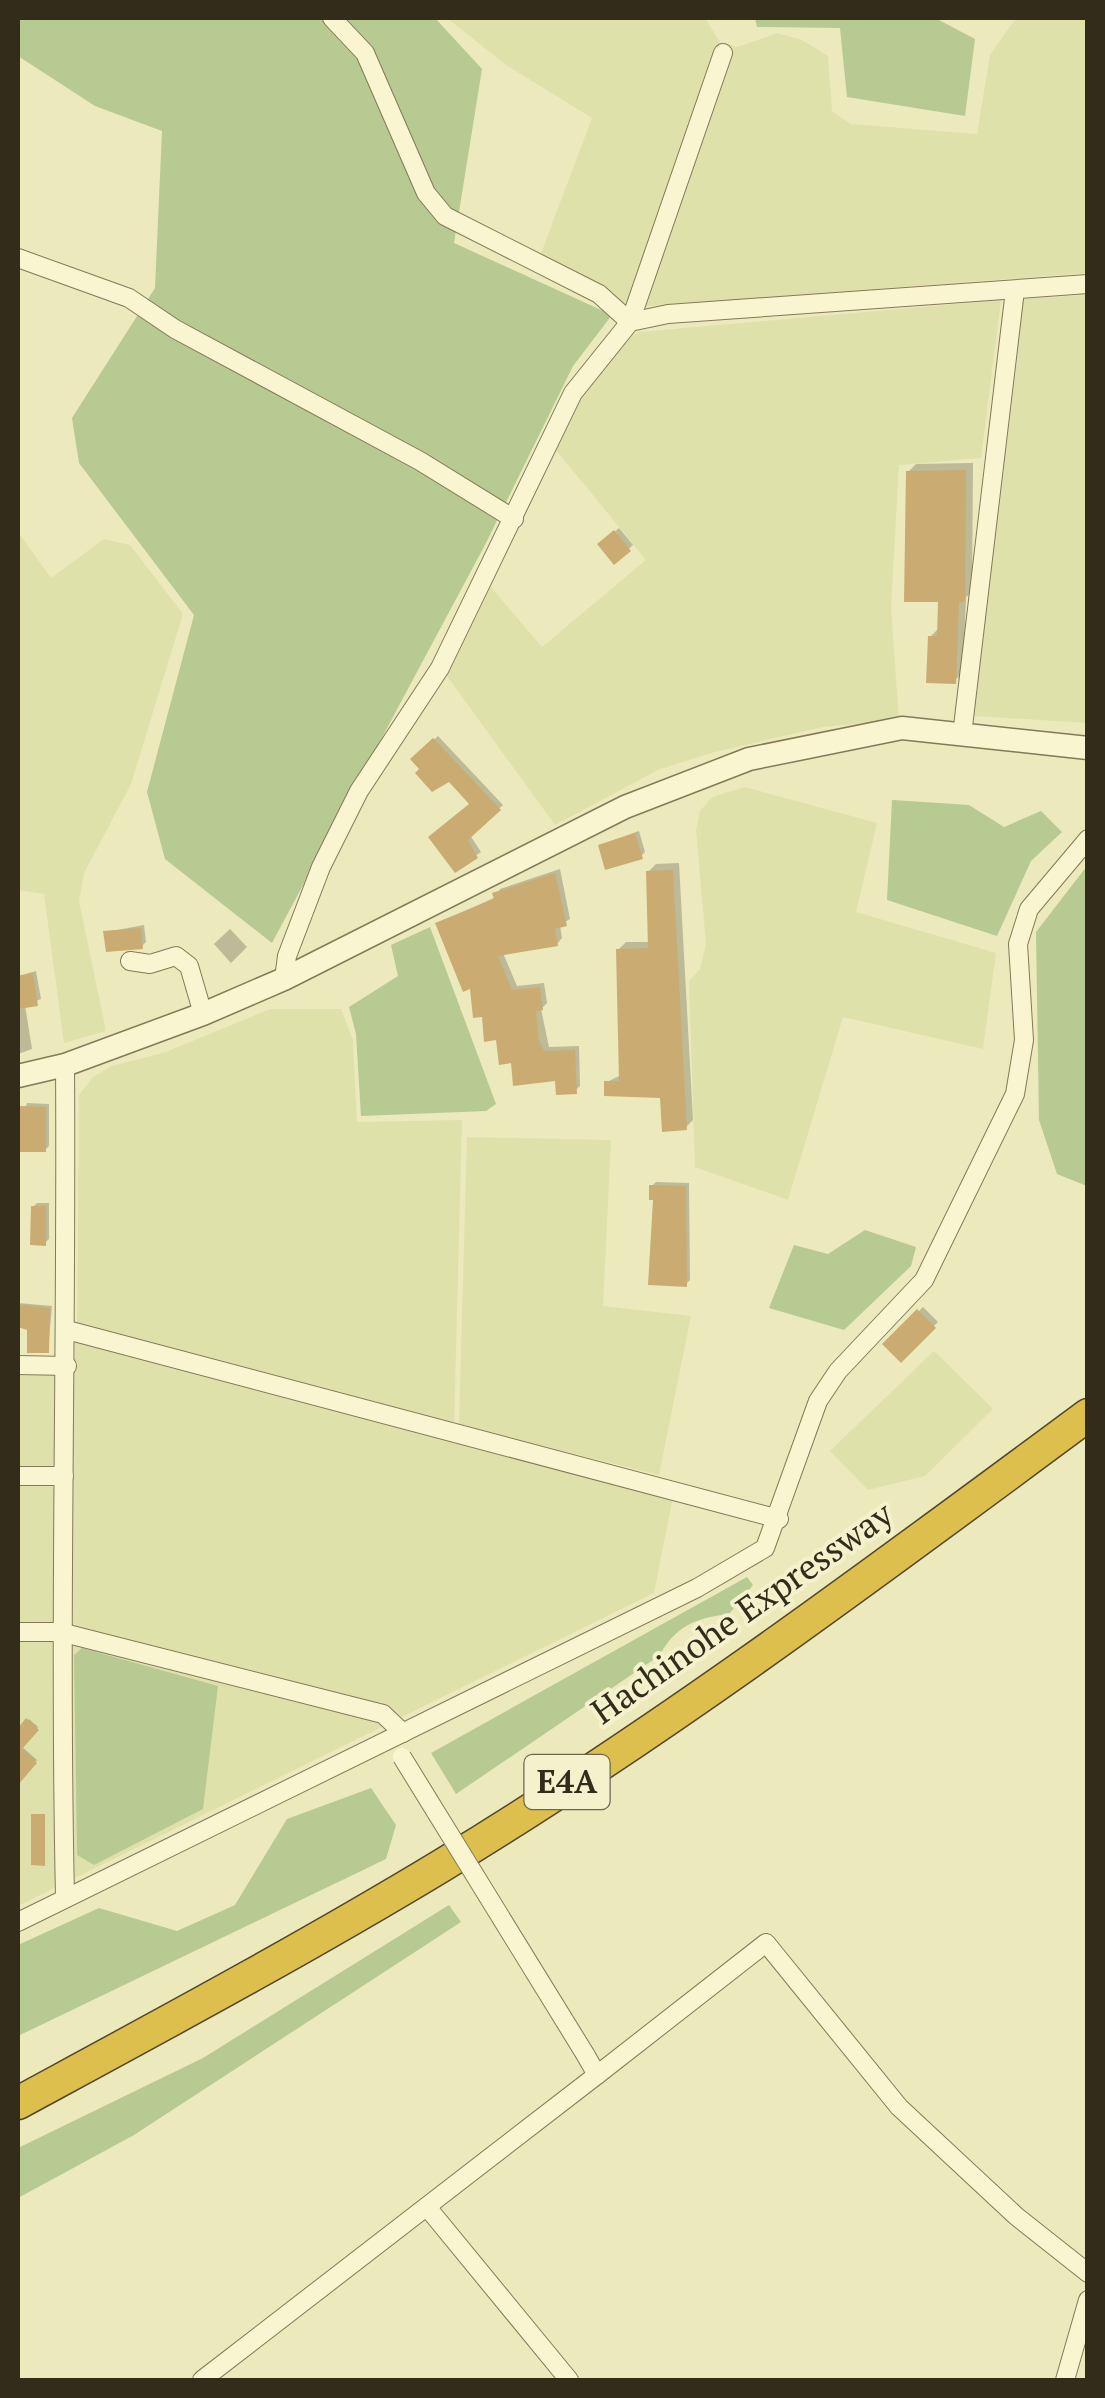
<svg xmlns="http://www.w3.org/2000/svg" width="1105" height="2398" font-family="'PT Serif',serif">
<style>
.farmland{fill:#dee2aa}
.green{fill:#b6ca92}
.shadow{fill:#0003}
.building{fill:#caac73}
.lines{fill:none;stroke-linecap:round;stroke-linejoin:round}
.minor-casing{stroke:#847957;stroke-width:20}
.tertiary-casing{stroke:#847957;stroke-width:25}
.motorway-casing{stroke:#51462b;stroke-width:35}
.minor{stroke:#f8f5d0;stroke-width:18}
.tertiary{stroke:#f8f5d0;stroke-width:22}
.motorway{stroke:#ddbf4d;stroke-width:32}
.minor-bridge-casing{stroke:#847957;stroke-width:20;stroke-linecap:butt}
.minor-bridge{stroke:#f8f5d0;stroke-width:18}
.labels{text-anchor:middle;stroke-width:8;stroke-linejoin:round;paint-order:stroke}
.shield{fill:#f4f2cc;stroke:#6d6750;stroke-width:2.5}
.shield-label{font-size:32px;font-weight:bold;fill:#332c1b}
.street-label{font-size:35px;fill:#332c1b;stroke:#f4f2cc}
</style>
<rect width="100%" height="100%" fill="#ece9bd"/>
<g class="farmland">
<polygon points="447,18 705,18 720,42 738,47 777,33 802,40 828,56 832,111 851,124 977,134 990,55 1016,18 1087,18 1087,273 627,308 540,256 592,118 506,65"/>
<polygon points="1087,295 1087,723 974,716 1022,299"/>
<polygon points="1001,300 981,458 899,465 891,608 899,720 823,727 715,752 660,769 555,825 447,676 491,587 542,647 646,560 556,450 582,393 615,347 639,332"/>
<polygon points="18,532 51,578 104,539 130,545 183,614 131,784 84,873 79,901 106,1031 64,1043 44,894 18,890"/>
<polygon points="745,787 877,823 856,912 996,953 983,1049 843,1017 788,1200 695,1167 689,981 700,969 706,944 696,830 700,811 712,797"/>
<polygon points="270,1009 341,1009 353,1040 357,1122 462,1120 454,1426 77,1325 79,1095 93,1077 112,1066 166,1052"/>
<polygon points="467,1137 611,1140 603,1306 691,1316 659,1475 459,1425"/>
<polygon points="75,1338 673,1497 654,1593 18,1906 18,1359 75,1359"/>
<polygon points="934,1351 993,1409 925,1476 868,1490 830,1451"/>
</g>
<g class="green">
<polygon points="18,18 435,18 482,69 454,243 612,315 573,366 486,543 272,943 165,859 147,792 194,615 79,463 72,418 155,288 162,131 95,106 18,56"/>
<polygon points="755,18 935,18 975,39 965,116 847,97 840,28 757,27"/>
<polygon points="892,800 969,805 1004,827 1041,811 1062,832 1031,861 997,936 887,900"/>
<polygon points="1087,866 1087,1186 1057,1174 1039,1120 1036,932"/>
<polygon points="430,927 496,1104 486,1111 361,1116 356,1034 349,1007 398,976 391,945"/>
<polygon points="865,1230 916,1247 911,1266 844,1330 769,1308 794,1245 828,1254"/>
<path d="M747 1577 753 1585 729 1614C695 1618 676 1626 659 1656L456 1794 431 1753Z"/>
<polygon points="82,1648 218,1686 203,1809 94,1865 77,1855 74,1655"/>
<polygon points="371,1788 396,1825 386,1859 18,2036 18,1945 99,1908 177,1931 235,1905 287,1819"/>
<polygon points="449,1905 461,1922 134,2135 18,2198 18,2148 203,2058"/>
</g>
<g class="shadow">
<polygon points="973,463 972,592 966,597 963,673 954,681 930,637 940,627 941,600 908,472 916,464"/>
<polygon points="619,528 633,545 614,562 601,544"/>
<polygon points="438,736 503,805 470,835 481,852 456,869 472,803 450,779 423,769 413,759"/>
<polygon points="639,831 645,852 641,856 600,845"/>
<polygon points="679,863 693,1120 685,1128 663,1095 607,1082 621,1075 618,950 626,942 650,942 648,872 656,864"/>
<polygon points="560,869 570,919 560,925 562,938 557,944 503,953 517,986 544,983 547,1003 541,1009 549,1047 579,1046 580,1086 575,1091 498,1038 438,923 496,897 500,889"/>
<polygon points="144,925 146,942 142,946 106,932"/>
<polygon points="230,929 247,947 231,963 214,944"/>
<polygon points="36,971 41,999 25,1005 32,1049 18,1054 18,976"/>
<polygon points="27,1103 49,1104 49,1146 45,1150 18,1149 18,1117 23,1117"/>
<polygon points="656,1182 689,1183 690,1280 686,1284 652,1186"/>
<polygon points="37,1203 49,1203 49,1239 45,1243 33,1207"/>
<polygon points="18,1303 52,1306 48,1351 29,1328 18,1326"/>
<polygon points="923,1307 938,1322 901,1359 886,1344"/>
<polygon points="29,1719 38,1727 21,1746 37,1760 18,1781 18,1732"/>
</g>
<g class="building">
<polygon points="966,470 965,602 959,602 956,684 926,683 928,636 937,636 938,602 904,602 906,471"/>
<polygon points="614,530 631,551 614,565 597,544"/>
<polygon points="433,738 501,810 468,840 478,858 455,873 428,837 469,804 449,782 432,792 415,773 419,769 410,759"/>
<polygon points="635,833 643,859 605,870 598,845"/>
<polygon points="673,870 687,1130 662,1132 660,1098 604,1096 604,1081 619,1081 616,949 648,948 646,871"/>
<polygon points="555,873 567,926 555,929 558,946 498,956 512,990 540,987 543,1010 536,1011 539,1040 544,1051 575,1050 577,1094 556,1095 555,1081 513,1086 511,1063 499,1065 496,1040 484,1042 482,1017 473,1018 470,989 463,992 435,923 494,899 492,893"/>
<polygon points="141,928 143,949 106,952 103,931"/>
<polygon points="33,973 38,1006 18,1009 18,976"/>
<polygon points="20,1106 46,1107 46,1152 20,1152"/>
<polygon points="649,1185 686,1186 687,1287 648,1285 653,1200 649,1200"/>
<polygon points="31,1206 46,1206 46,1246 30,1245"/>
<polygon points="18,1304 50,1308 49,1353 27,1353 27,1330 18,1327"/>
<polygon points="917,1309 936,1328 901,1363 882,1344"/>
<polygon points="26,1718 39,1730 22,1749 37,1763 18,1785 18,1728"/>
<polygon points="31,1814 45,1814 45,1866 31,1865"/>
</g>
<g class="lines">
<defs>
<g id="minor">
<polyline points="332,18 365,53 426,193 445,216 599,294 630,322"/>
<polyline points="18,258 129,298 175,329 420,461 514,519"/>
<polyline points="630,322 668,314 1088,284"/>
<polyline points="962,735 1015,290"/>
<polyline points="130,961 150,964 176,956 189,966 203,1014"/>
<polyline points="284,979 287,956 321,867 359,791 440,668 573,393 630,322 723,53"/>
<path d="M65 1065C67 1342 59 1619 65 1897"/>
<polyline points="67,1330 779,1519"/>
<polyline points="18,1365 67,1366"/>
<polyline points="18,1476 64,1476"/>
<polyline points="18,1632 60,1632 383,1714 403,1733"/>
<polyline points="18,1922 697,1588 765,1548 818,1401 838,1371 924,1280 1015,1094 1024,1040 1018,944 1029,909 1088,839"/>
<polyline points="585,2054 597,2075 766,1943 899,2107 1016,2216 1088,2273"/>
<polyline points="427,2207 569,2380"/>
<polyline points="202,2380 597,2075"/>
<polyline points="1065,2380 1088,2300"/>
</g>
<polyline id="tertiary" points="18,1076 65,1065 203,1014 284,979 625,807 749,759 902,728 1088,748"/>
<path id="motorway" d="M18 2103C160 2026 302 1950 441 1866 665 1730 877 1571 1088 1415"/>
</defs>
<use href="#minor" class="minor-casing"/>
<use href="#tertiary" class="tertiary-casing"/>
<use href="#motorway" class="motorway-casing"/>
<use href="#minor" class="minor"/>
<use href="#tertiary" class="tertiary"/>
<use href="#motorway" class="motorway"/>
<defs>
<polyline id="minor-bridge" points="402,1757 585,2054"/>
</defs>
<use href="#minor-bridge" class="minor-bridge-casing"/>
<use href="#minor-bridge" class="minor-bridge"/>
</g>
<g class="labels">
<rect class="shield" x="524.5" y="1755" width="85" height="54" rx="8"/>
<g class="shield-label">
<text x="567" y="1793">E4A</text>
</g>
<g class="street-label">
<text transform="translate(742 1613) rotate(-35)" y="12">Hachinohe Expressway</text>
</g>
</g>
<rect width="1105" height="2398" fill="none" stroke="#332c1b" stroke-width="40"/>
</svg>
